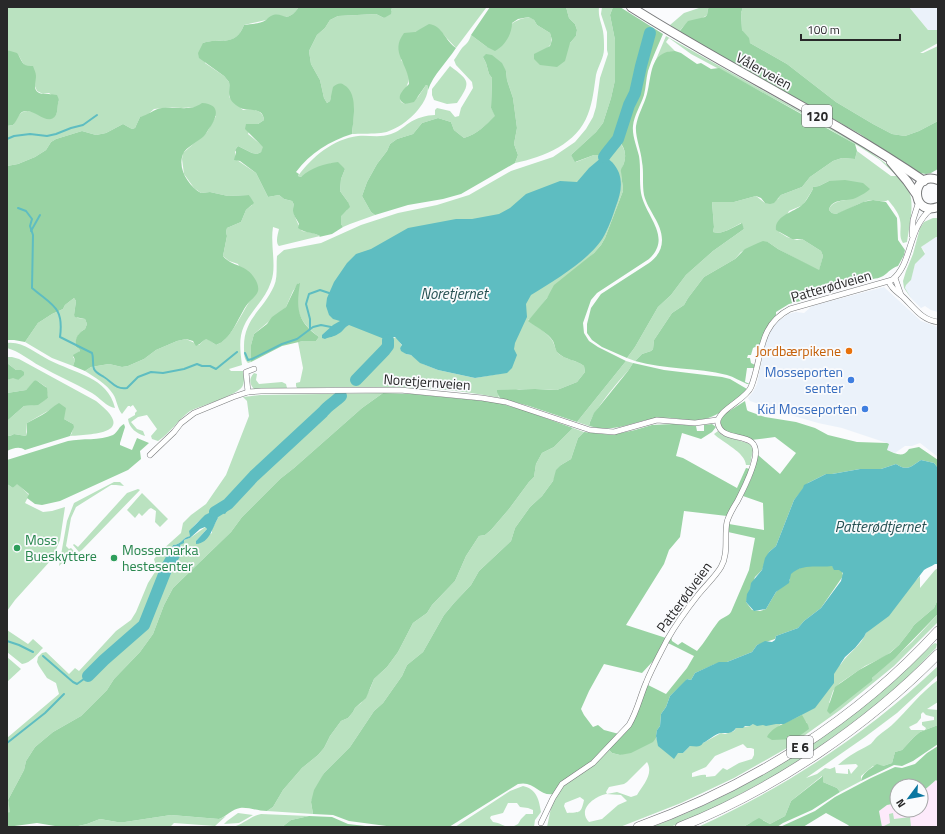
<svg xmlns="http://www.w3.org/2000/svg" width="945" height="834" font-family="'Titillium Web',sans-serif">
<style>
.built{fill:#ebf2fa}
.medical{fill:#fdeafb}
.green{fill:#bae2c0;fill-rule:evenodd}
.forest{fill:#99d3a3}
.water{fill:#5ebdc1}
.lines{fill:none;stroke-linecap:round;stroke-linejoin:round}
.stream{stroke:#5ebdc1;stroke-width:2}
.river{stroke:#5ebdc1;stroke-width:12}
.street-casing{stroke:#787a7b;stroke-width:6}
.primary-casing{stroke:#787a7b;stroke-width:10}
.highway-casing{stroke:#787a7b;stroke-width:10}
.street{stroke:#fff;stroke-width:5}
.primary{stroke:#fff;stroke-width:8}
.highway{stroke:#fff;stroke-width:9}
.food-dot{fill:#e8710a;stroke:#fafbfd;stroke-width:1.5}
.shop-dot{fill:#3f7fe0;stroke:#fafbfd;stroke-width:1.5}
.leisure-dot{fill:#2e9e5b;stroke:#fafbfd;stroke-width:1.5}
.labels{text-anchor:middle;stroke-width:3.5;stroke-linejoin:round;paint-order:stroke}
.shield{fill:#fafbfd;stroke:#676769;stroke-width:1}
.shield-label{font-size:13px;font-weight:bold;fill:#282829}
.street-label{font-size:14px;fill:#282829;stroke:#fafbfd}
.food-label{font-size:14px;fill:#c56008;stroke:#fafbfd;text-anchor:end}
.shop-label{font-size:14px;fill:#366cbe;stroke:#fafbfd;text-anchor:end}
.leisure-label{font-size:14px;fill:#27864d;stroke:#fafbfd;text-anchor:start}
.water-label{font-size:15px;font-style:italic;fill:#265153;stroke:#fafbfd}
</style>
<rect width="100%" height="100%" fill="#fafbfd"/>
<g class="built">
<polygon points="909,7 938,7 938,30 928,30"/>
<polygon points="936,237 938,237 938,312 931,310 925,306 921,308 911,298 905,289 906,285 910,282 915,264 925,252 921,247"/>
<polygon points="884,287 921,321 938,327 938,457 920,443 912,446 905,446 895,453 887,450 887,443 842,428 818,423 794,416 750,401 748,398 753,392 757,384 766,340 770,331 777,322 788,314 796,312 804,313 812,306"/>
</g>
<polygon class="medical" points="936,780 938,782 938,827 882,827 879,811 887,805 897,803 897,810 921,810 921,793"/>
<g class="green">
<path d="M7 7H299C292 16 289 19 278 15L266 20 244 25C235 48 220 37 203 43L205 63 224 76 229 82V97L243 110C252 109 263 109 264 120L258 124H252L248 134 264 147 261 152 257 154 252 153 238 146 235 150V157L237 160 256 173 268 197 279 195 284 199 292 201C295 205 293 208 294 213 295 218 299 226 302 231L313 233 320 236 279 246C275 242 278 234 279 229L273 227C270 245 277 266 271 282 268 291 263 298 257 306 240 328 238 336 242 365L229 369 231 371H243C244 377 245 382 242 387 237 395 201 406 190 411 178 420 170 433 158 441L152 439 151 436 157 429 147 415 138 417 131 422 137 429 143 431 145 436C137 434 129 428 128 419L135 415V413L137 411 133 405 130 407V406H128L122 414C117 408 117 400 113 394 107 384 94 377 85 371L91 367 109 364 122 367 128 366 144 359 156 350 177 341 186 339 199 345 204 340 208 339 216 345C232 340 242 310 253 297L238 264 229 261 223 256 227 236 226 232 227 228 241 222 246 210 252 205 249 195 228 196 210 192 201 193 194 188 184 174 182 159 183 153 207 132 216 116 197 107 181 108 172 107 154 109 146 116 140 117 135 128 132 129 123 124 106 133 96 135 82 131 56 139 51 142 46 150 35 157 18 164 7 166V126L13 125C16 121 17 116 20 114 27 106 42 116 50 119 61 114 55 110 59 100L49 93 43 94 37 91 27 67 24 65 19 56 7 50Z"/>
<path d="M392 7 486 8 456 48 443 34 422 29 415 32 401 60C414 76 409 83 400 99L401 102 405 104 418 97 426 85 428 86C429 104 405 126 389 131 380 135 363 133 352 134L354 112 352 96 331 97 330 101 327 103 324 98 320 80 311 64 309 51 317 35 325 28 330 20 338 16 376 14 384 18 392 10Z"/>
<path d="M566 7H599C598 17 601 21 603 31 604 37 604 43 604 49 604 58 598 66 596 75 594 88 593 101 588 114 577 144 544 157 515 163L518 155 514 144 517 128 513 98 507 80 506 71 483 57 486 63 489 74 492 78 491 108 496 116C486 125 477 134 464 138L454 130 451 122 438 118 422 123 413 134 397 139 390 144 387 151 377 164 367 182 362 196 371 212 375 215 350 224 343 227 341 224V215L347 210 348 202 340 191 341 179 345 169 332 163 301 177 298 176C312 157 333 139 358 136 369 135 380 138 391 134 398 132 403 127 409 123 416 118 427 115 435 115V110L437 108 450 111 455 117 459 116 461 108 473 88 472 82 456 65 454 60C457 56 459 52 462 48 466 44 469 42 471 35L487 47C500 35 510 19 530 17L534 20 537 25 550 33C552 39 553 44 547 48L570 43 576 36 577 30 575 24 569 18Z"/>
<path d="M602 7H613L610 15 615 40V80L611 98 603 123 596 132 571 155 576 162 594 155H603L615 139C624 144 627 154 624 163 623 167 621 169 621 172 621 178 623 184 623 191L605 238 601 245 594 253 550 294 532 318 528 320C536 326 546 332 552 340 555 345 555 350 559 354 566 360 577 360 584 366L585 372 577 382 557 390 519 389 498 396 500 398C434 384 364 387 297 388L296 386V383L300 382 303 368 298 342 303 341H316L319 337C307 328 298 318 297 303 297 296 299 289 299 283L293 291 286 307 254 334 251 345V362L248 363C244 359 244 354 244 349 243 318 263 311 274 286 278 277 276 266 277 256L284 250 321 243 361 225 398 213 437 205 469 195 511 171 553 157 575 142 586 129 593 117 596 107 600 78 608 54 607 50V32L601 14ZM345 305 498 374 475 378 438 370 423 364 411 355 406 354 400 348 402 346 397 338 390 337Z"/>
<path d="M702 7H709L708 9 707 15C697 23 689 18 679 32L670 25 684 13Z"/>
<polygon points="743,7 909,7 928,30 938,30 938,43 920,53 923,53 938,46 938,121 919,131 905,136 892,134 873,124 836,102 787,64 750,43 742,30 741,13"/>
<path d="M666 36 855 142C873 154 908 175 911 198 913 212 909 228 907 242L903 243C898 236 902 228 900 220 899 213 893 206 888 200 883 203 878 200 872 200 860 201 848 211 836 214L832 213 829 210C830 203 839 201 846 200L829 181 819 186 813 187V189L803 205 789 211 779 232 787 237 797 240 802 239 821 251 823 256 819 271 778 249 768 242 741 252 735 259 704 277 688 298 684 305 672 313 654 340 653 349 651 351 642 354 635 361 627 358 635 347 658 307 671 295 686 275 713 251 744 229 741 223C733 227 723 235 713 232L714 227 712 202H734L756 196 765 203 778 199 781 195 802 187 810 177 833 161 842 158 855 159 857 151 891 176H897L880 160 860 147 812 119 691 54 669 38 666 42 675 51C666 51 660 55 655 62Z"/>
<path d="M450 66C470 81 471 82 457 103L447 104 434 100 432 95V89Z"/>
<polygon points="933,218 938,218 938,237 936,237 921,247 925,254 915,264 911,280 906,285 905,288 911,298 904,288 903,281 906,271 913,254 920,228 924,222"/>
<path d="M74 298 76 301 74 315 78 318 85 319 87 324 85 329C78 333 75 339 76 347L79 349 80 351 73 357 75 360 73 366 52 358 25 342 38 323 52 314 63 309 65 305Z"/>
<path d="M7 343C23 341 35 353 49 360 74 373 108 377 115 408 107 407 100 398 92 393 75 383 57 376 40 366 29 360 19 351 7 348Z"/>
<path d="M7 357H12L19 359 96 401C137 433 97 434 70 436L72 433 73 424 64 419V416L53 408 27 423 26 436 14 434 10 436 7 435V421L24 406 34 405 48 398 46 387 36 380 26 390 7 393V380L13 377 18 380V371L16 370 7 363Z"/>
<path d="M626 361 633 363 628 371C619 380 590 415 589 426L577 422Z"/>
<path d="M254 373 257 374 256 380 259 384 282 382 286 384 287 388 254 389C249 384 249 378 254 373Z"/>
<path d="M383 393 362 408 294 468 280 479 242 517 231 532 173 588 164 605 153 634 140 652 114 679 107 690 81 716 53 732 35 747 26 761 24 770 8 800 11 812 7 814V738L59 694 56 683 47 678 39 666 37 662 38 657 42 653 46 652 69 674 75 668 79 671 116 631 131 620 136 612 148 583 155 572 156 566 154 559 162 550 181 533 183 523 191 515 206 504 226 475 249 416 247 401 243 397 260 395ZM215 509 226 513H216L218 518 212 529V533L196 541 207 529 206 527 204 528 190 538 184 540 180 545 182 549 187 550 167 566 173 545C181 545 183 537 190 536 190 524 206 517 215 509Z"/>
<polygon points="573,428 584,432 578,438 571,459 561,465 553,481 542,496 530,507 515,528 511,541 479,571 471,585 454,603 444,615 423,652 407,665 402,676 390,693 383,703 374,711 350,747 324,773 311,802 313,814 267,811 273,807 283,790 302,768 318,755 324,748 330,736 341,721 348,718 353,712 355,708 361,703 370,689 374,679 387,667 398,652 413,623 427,613 432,605 455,581 466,556 479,536 485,535 491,530 509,509 529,482 534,477 536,464 542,453 554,447"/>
<path d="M718 431 722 435 750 444 753 450 750 465H746C745 452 723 443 714 434Z"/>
<polygon points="114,482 120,482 124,486 116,485 111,485 76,507 71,518 66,546 69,549 71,548 77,554 76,556 72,554 70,555 59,566 67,521 74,503"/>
<polygon points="17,483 29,495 25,503 43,512 52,511 65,507 60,540 52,559 15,600 7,611 7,484 13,488"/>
<polygon points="138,489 140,490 82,550 79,552 73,545 74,544 78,547 127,493"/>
<polygon points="142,493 168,519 160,527 155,522 156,511 151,508 149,509 142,516 139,513 135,518 127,510"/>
<path d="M938 568V599L934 608 914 625 910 631 899 645 886 656 865 666 840 683 833 691 829 703 873 680 872 678 912 642 938 614V622L894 666 840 710 787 748 734 778 681 803 620 827H547L552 803 563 786 608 749 612 753 620 755 656 738 678 753H683L690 746 703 743 721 733 725 734 734 731 736 728 750 726 841 664C848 653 861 646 866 633L920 576V588L935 570ZM803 718 807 723 795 739H777V728L781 724ZM743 744 747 748H751L754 749V755L752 759 739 763 727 770 723 768 715 776 706 777V775C702 774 696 777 692 777V773L706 767 715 756ZM647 762C654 774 643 785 637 795L631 797 617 792 607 794 606 792 609 787 624 784 627 782ZM606 794 621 795 627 801 618 805 602 819 589 822C577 809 594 797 606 794ZM580 797 584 800C581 814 580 812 567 813L564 806 565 803Z"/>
<path d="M7 630 28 644 33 639 43 648C37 654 31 663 22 664L7 652Z"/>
<path d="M935 643 937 644 936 648 905 680 866 713 818 748 774 776 720 805 686 821 670 827H652C761 786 848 726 932 645Z"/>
<polygon points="7,657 21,669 7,682"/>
<path d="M938 666V675L897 713 865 737 806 778 817 774 825 768 830 769 835 767 836 773 848 774V769H849L851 774 858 766 856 764 838 765C848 756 858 751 869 745 873 743 874 739 878 736 882 732 888 729 892 725 907 711 921 692 938 680V702L927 709 938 710V725L920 732 914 737 902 750 895 752 892 763 883 766H873L861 776V781L840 792 837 788 823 782 822 776 791 801 785 816 770 824 763 820 750 823 743 827H698C786 787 868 733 938 666ZM923 712 926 715 934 717V720L922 722V725L926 728 925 730H911L909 727 917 723 921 718V714Z"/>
<path d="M523 786C537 789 539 800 541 812L535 820 534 827H455L510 791ZM508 803H517L520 807 528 808 533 810V814H526L521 819 518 824C507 831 503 823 493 822L490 818 491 816 503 813Z"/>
<polygon points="238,813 253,815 239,823 224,824 227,821"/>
<polygon points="893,813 894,819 910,817 911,826 882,827 890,823 889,814"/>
<path d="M261 814 309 816 291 820 282 827H232C243 825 250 816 261 814Z"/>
<polygon points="171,815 219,819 226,816 215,826 174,823 171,826 168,827 74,827 87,824 100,819 117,822 125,822"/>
</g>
<g class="forest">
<path d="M299 7H392L391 14 384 18 376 14 338 16 330 20 325 28 317 35 309 51 311 64 320 80 324 98 327 103 330 101 333 87C337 84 340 82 344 85 359 93 353 121 352 134 330 141 310 153 296 172L299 174 298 176 301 177C312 167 324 164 338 162L345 169 341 179 340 191 348 202 350 207 341 216V224L343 227 332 234 319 237 320 236C313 232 304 233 298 228L299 224C297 219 294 217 293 211 293 206 295 205 292 201L284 199 279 195 268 197 256 173 240 161 234 160 236 152 235 150 238 146 252 153 257 154 261 152 263 147 245 129 246 124H258L264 120C263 108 253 111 244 109 240 109 231 102 230 98 228 93 230 87 229 82L224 76 199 58 198 53 203 43C219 37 235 48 244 25 250 24 260 24 266 20 266 20 270 16 271 16 283 10 285 26 299 7Z"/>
<path d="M490 7H566L569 18 575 24 577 30 576 36 570 43 565 61 557 67 540 65 534 59V54L550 46 552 40 550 33 537 25 534 20 529 17 518 19 512 23C512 34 505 46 495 51L487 47 471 35Z"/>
<path d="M613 7H620L663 34C658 46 652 58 648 71 646 79 646 87 644 95 641 105 634 115 633 126 632 136 637 147 639 156 641 168 639 181 641 193 645 216 673 237 649 259L597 293 591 300 583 323 584 333 589 341 598 347 626 361 577 422 529 406 500 398 497 392V390L535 389 550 390H557L577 382 585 372 584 366C577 360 565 360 558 353 555 350 555 345 553 341 548 333 536 327 528 321L547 298 554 285 594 253 601 245 605 238 623 191C623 184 621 178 621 172 620 169 623 167 624 163 627 154 624 143 615 139L603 155H594L575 162 571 155 596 132 603 123 611 98 615 80V40L610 15Z"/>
<polygon points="709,7 743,7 741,13 742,30 749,38 750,43 787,64 836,102 873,124 892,134 905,136 919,131 938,121 938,169 931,173 926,174 919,173 903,164 860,134 712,51 679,32 688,21 705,17 707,15 708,9"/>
<path d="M429 24C443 26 445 41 456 48 447 62 433 75 428 90V86L426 85 414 102 405 104C394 98 403 90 409 84 409 63 389 53 404 33L415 32Z"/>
<path d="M7 50 17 53C23 61 21 67 33 66 34 69 36 73 36 76 36 83 31 93 44 94 49 94 51 94 57 95L59 100C57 105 58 112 56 115 48 128 33 106 22 112 18 115 17 121 13 125L7 126Z"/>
<path d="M675 51 681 53 697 64 701 63 711 69 719 68 855 144 857 151 855 159 842 158 833 161 810 177 802 187 781 195 774 203 770 204 765 203 761 198 756 196 734 202H712L714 227 713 232C723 235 733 227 742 223L744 229 713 251 686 275 671 295 658 307 635 347 627 358 602 347 592 340 587 333V324L591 308 601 294 649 263C657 257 662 250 662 240 662 223 648 211 644 195 642 184 644 172 642 162 641 150 635 137 636 126 638 114 644 105 647 94 652 76 649 51 675 51Z"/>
<path d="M486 54 492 55 502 63 506 71 507 80 513 98 517 128 514 144 518 155 515 163 461 194 443 199 408 205 375 215 371 212 362 196 367 182 377 164 387 151 390 144 397 139 413 134 422 123 438 118 451 122 454 130 464 138C477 134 486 125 495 116L491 108 492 78 489 74 486 63 483 57Z"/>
<path d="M202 103C218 104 219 113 211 126 208 129 207 133 204 136 199 141 185 148 183 154 177 169 189 186 201 193L210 192 228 196 249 195 254 203 246 210 241 222 227 228 226 232 227 236 223 256C232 267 247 264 255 279 257 282 259 287 258 291 256 297 249 301 246 306 238 318 231 340 216 345 202 335 207 341 196 346L193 341 186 339 177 341 156 350 144 359 128 366 122 367 109 364 91 367 85 371 73 366 75 360 73 355 80 351 79 349 76 347C75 338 77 334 85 329L87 324 85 319 75 317 74 315 76 301 74 298 65 305 63 309 52 314 38 323 25 342 14 340H7V166L18 164 35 157 46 150 51 142 56 139 82 131 96 135 106 133 123 124 132 129 135 128 140 117C148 115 154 109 162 108 176 106 190 112 202 103Z"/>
<path d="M845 180 863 183 870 189C866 193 858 197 853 199 845 201 831 199 829 210L832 213 836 214 863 202 873 200 886 202 897 218 898 240 905 250 904 255 898 266C886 270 887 279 870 279L866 275 809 294 808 299 789 304 776 312V315C767 326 763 334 759 348L755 347 753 348 751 355H748L747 358H750L751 363 755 365 754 368H747L745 382 750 384H747C740 381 734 377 727 375 697 367 665 370 635 361L642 354 651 351 653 349 654 340 672 313 684 305 688 298 704 277 735 259 745 249 758 243 763 241 768 242 778 249 819 270 823 256 821 251 802 239H792L776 230C774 216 794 212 802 205 806 202 810 194 813 189V187L819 186 829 181Z"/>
<path d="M300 283C296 309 297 321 319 337L316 341H303L282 346 251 362V345L254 334 267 324 272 317 286 307 297 284Z"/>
<polygon points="7,363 16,370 21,370 24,372 24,375 18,380 13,378 7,380"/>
<path d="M633 363 664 370 722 377 730 379 747 389C738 400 724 412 711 417 694 424 676 416 659 418 634 420 617 434 589 426L590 422 594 413 628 371Z"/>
<polygon points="36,380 47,388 48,398 38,405 24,406 7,421 7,393 26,390 34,381"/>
<path d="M383 393 413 394 495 402 523 410 573 428 554 447 542 453 536 464 534 477 529 482 509 509 491 530 485 535 479 536 466 556 455 581 432 605 427 613 413 623 398 652 387 667 374 679 366 698 355 708 353 712 348 718 341 721 330 736 324 748 318 755 302 768 283 790 273 807 267 811C258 811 248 807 240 808 232 809 227 816 219 819L171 815 125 822H117L100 819 87 824 74 827H61L37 823 7 827V813L10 812 8 800 24 770 26 761 35 747 53 732 81 716 107 690 114 679 140 652 153 634 164 605 173 588 231 532 242 517 280 479 294 468 362 408Z"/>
<path d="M745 401 747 410 748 411 765 417 796 422 815 428 828 435 857 442 887 443 889 444 887 450C895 453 903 459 909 449L919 447 938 460V468L934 463 921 460C911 466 908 472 896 464L881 469H860L832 474H826L808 483 794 500 776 546 769 552 762 570 755 577 746 602 752 610 760 611 766 609 776 592 790 580V574L795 570 805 566H832L842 571 843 576 821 608 804 621 798 628 776 636 775 639 757 645 752 652 727 662 715 664 695 673 691 680 687 679 686 681 670 696 666 707 661 714 660 726 657 730 656 738 653 742 631 753 620 755 612 753 608 749 626 731 648 685 666 694 687 668 694 656 668 643 671 637 672 641 678 645 682 642 697 651C705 642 711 631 718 622 722 617 728 617 731 612L749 570 755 538 728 532 729 524 764 530 763 503 743 496 751 479 758 455 780 474 796 453 775 437 751 440 724 431 720 423 723 415Z"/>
<path d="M59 403 66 408 64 419 73 424 74 427 70 436 25 450C20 446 13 448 7 451V435L10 436 14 434 26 436 27 432V423C32 420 37 418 42 415 48 412 53 406 59 403Z"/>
<path d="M124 424 125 427 120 443V445L132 450 137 438 149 443 140 451 141 459 128 470 60 501 42 505 35 504 27 498 29 494 17 484 13 488 7 484V460L68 441C82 438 100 441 113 435 118 432 119 426 124 424Z"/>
<path d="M673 424 696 426 697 431H704V425L712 424 716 427 712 432 701 439 682 433 676 456 683 458 737 488 746 468 750 469 746 481 727 516 684 511 680 537 669 550 664 564 626 625 666 638 654 660 642 673 604 664 589 691 581 709 584 715 593 727 598 725 604 730 619 734 596 758 554 794C539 797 535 780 518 784L449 827H394L349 821 333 815 313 814 311 802 314 790 324 773 350 747 374 711 383 703 390 693 402 676 407 665 423 652 444 615 454 603 471 585 479 571 511 541 515 528 530 507 542 496 553 481 556 470 561 465 571 459 578 438 584 432 612 435 635 430 652 425Z"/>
<polygon points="938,599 938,614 934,618 895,658 872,678 873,680 830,714 827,711 835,687 859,670 890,653 899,645 910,631 914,625 934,608"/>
<path d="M802 715 808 725 809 729 795 739 772 740 767 737C772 726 791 721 802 715Z"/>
<path d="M938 725V744L913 761 902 766 894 765 861 781C862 773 870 769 877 764L883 766 892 763 895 752 902 750 914 737 920 732Z"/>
<polygon points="938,746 938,782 936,780 921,793 921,786 897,786 897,803 887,805 879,811 882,827 850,827 848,825 826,813 803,827 780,827 815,811 835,797 871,778 895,767 902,768 915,764 927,753"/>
<polygon points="823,776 823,782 837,788 840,792 812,810 783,823 777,827 743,827 759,818 770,824 785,816 791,801"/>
<polygon points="309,816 332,817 348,824 374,827 282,827 291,820"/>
</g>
<g class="water">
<path d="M602 157C611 158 616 166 619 173 623 185 620 195 616 206 613 215 610 224 606 232 595 257 555 280 531 295L526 304 527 317 515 343 514 349 517 355 512 368 507 373 475 378 438 370 420 363 411 355 406 354 401 351 400 348 402 345 395 337H390L387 340 349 325C344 327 343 332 338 334 334 337 329 337 325 339L322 338V335L333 325 340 321 333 319 329 315 326 306 327 298 334 282 347 263 356 254 371 249 408 228 456 219H472L499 214 510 208 526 194 560 181 577 182 589 168Z"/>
<path d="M921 460 934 463 938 468V564H935C931 567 928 567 924 570L889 616 866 633 864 637 855 648 845 657 834 674V683L815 708 784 724H776L766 726 763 725 757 726 753 724 750 726H745L743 728H736C732 734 727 733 721 733 715 734 709 740 703 743 700 748 695 746 690 746L683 753H678L674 759 658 746 656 736 657 730 660 726 661 714 666 707 670 696 687 679 691 680 695 673 710 666 719 662H727L752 652 757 645 765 641 772 642 775 640 776 636 798 628 804 621 821 608 841 581 843 573 839 570H834L832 566C818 568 803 563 791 574L789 583 776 592 766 609 754 611 746 602 747 594 750 589 751 583 762 570 765 558 769 552 776 546 794 500 803 488 804 485 826 474H832L860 469H881L896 464C908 472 911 466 921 460Z"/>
<path d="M223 501 227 502 229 508 225 514 219 512 216 513 218 518C212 528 210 543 196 544V541L207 529 205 527 200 529 190 538 184 540V543L180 545 182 549 187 550 167 567 166 565 173 545C181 545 183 537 190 536L189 531 205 515 213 511Z"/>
</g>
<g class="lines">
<g class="stream">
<polyline points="7,139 14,136 30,134 47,136 56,134 71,128 83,125 97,115"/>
<path d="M18 208 26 211 32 219 30 226 33 235 32 288C53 306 64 307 60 337L92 353C94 358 92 364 94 369 96 373 101 375 104 377 112 382 116 390 127 388L138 377 151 372 163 373 184 369 197 364 202 366H210L216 369 237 352"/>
<polyline points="31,231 40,215"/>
<polyline points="310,329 310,319 306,304 309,294 320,290 329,293"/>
<polyline points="245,353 248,360 252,359 282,344 297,339 313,327 321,325 331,327"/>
<polyline points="7,641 19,645 33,652"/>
<polyline points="43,656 73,682 77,684 88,676"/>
<polyline points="7,743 45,713 64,694"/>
</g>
<g class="river">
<polyline points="604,157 606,154 618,139 629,105 635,93 641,66 650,33"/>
<polyline points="356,380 385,350 388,346 388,340"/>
<path d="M215 512 228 504 254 476 323 412C327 406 335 402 341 396"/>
<polyline points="88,676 104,660 144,625 167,567 175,553"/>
</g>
<defs>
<g id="street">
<polyline points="912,235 913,220 919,201"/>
<polyline points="895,278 901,295"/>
<path d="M889 282C892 289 896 291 902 296 914 307 921 320 938 322"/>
<polyline points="248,392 246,372 254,369"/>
<polyline points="150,455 174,432 181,423 194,413 233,397 248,392 261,391 400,390 482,398 506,402 590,430 614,432 657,420 695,423 717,420"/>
<path d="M541 823 553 798 562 784 593 763 629 725C637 712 640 697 646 683 652 668 660 654 667 640 676 624 687 609 698 595 706 585 715 577 721 567 729 553 724 536 727 522 729 514 734 507 738 500 745 486 752 473 755 458 761 428 723 445 718 424 715 411 746 400 751 387 763 357 757 326 790 309L892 280C913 263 907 229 931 209"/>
</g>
<g id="primary">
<path d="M631 7C727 68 830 117 924 181"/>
<polyline points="891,162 907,181 916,194"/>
<path d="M938 180C910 170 910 217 938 207"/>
</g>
<g id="highway">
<path d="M638 827C751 786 857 720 938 631"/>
<path d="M680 827C775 789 867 726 938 654"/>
</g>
</defs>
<use href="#street" class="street-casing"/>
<use href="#primary" class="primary-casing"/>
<use href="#highway" class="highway-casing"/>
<use href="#street" class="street"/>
<use href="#primary" class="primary"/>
<use href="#highway" class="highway"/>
</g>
<circle class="food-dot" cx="849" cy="351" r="4"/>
<g class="shop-dot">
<circle cx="851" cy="380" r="4"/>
<circle cx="865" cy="409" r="4"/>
</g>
<g class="leisure-dot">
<circle cx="17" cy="548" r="4"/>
<circle cx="114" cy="558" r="4"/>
</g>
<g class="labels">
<g class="shield">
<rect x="802" y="105" width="30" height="22" rx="3"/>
<rect x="787" y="736" width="26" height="22" rx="3"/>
</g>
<g class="shield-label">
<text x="817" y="121">120</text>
<text x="800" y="752">E 6</text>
</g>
<g class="street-label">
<text transform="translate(764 71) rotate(29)" y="5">Vålerveien</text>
<text transform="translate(831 286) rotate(-16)" y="5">Patterødveien</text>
<text transform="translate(427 382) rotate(4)" y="5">Noretjernveien</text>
<text transform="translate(684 597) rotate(-54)" y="5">Patterødveien</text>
</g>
<g class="food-label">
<text x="841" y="356">Jordbærpikene</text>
</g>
<g class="shop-label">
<text x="843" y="377">Mosseporten<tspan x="843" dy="16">senter</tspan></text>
<text x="857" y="414">Kid Mosseporten</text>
</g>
<g class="leisure-label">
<text x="25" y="545">Moss<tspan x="25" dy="16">Bueskyttere</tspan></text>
<text x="122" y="555">Mossemarka<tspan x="122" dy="16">hestesenter</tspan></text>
</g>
<g class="water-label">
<text x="454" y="299">Noretjernet</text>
<text x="880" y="532">Patterødtjernet</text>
</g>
</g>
<rect width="945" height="834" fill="none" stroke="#282829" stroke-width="16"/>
<g transform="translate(909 798) rotate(238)"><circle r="19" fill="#fafbfd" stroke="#a6a7a8"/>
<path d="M0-3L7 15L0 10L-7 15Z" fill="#0a76a1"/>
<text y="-6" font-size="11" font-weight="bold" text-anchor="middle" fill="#282829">N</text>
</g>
<path d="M801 34v6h99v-6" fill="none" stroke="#282829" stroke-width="2"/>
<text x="807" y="34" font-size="12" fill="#282829" stroke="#fafbfd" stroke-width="3" paint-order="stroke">100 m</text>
</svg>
